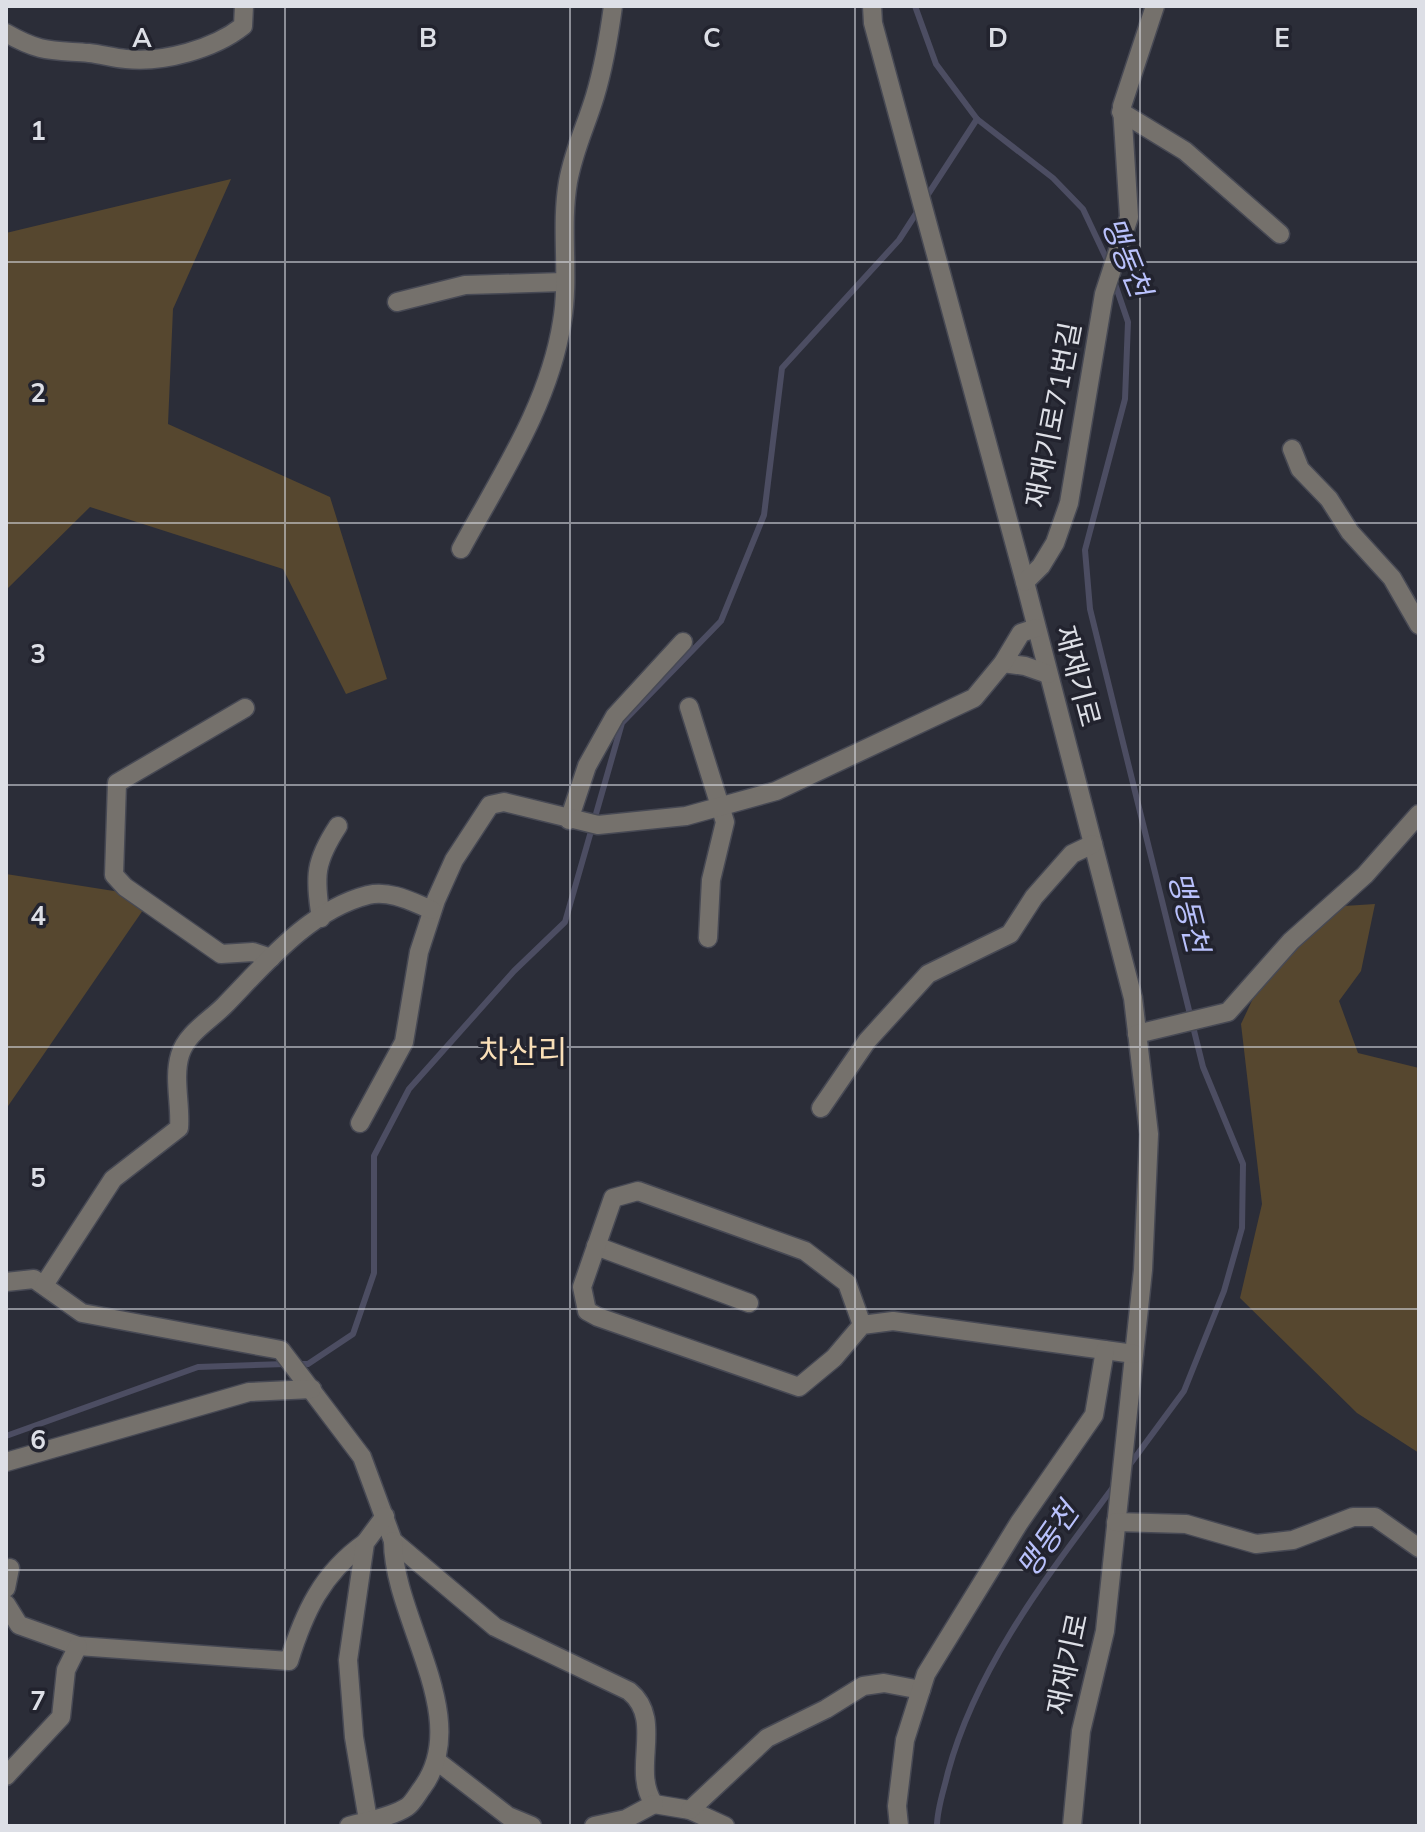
<svg xmlns="http://www.w3.org/2000/svg" width="1425" height="1832" font-family="Mulish,'Noto Sans KR',sans-serif">
<style>
.green{fill:#56472f}
.lines{fill:none;stroke-linecap:round;stroke-linejoin:round}
.stream{stroke:#4c4d62;stroke-width:6}
.minor-casing{stroke:#474954;stroke-width:21}
.minor{stroke:#75716c;stroke-width:18}
.grid{fill:none;stroke:#dddfe6;stroke-width:2;stroke-opacity:0.55}
.labels{text-anchor:middle;stroke-width:7;stroke-linejoin:round;paint-order:stroke}
.street-label{font-size:28px;fill:#dddfe6;stroke:#22232e}
.water-label{font-size:30px;font-style:italic;fill:#b9c1fc;stroke:#22232e}
.quarter-label{font-size:32px;fill:#fadfb7;stroke:#22232e}
.grid-label{font-size:26px;text-anchor:middle;font-weight:bold;fill:#dddfe6;stroke:#22232e;stroke-width:7;stroke-linejoin:round;paint-order:stroke}
</style>
<rect width="100%" height="100%" fill="#2b2d38"/>
<g class="green">
<polygon points="231,179 173,309 168,424 330,497 387,679 346,694 283,569 90,507 6,590 6,233"/>
<polygon points="6,874 152,897 6,1109"/>
<polygon points="1375,904 1361,971 1339,1001 1358,1053 1419,1068 1419,1453 1357,1413 1240,1298 1262,1204 1241,1024 1265,973 1344,906"/>
</g>
<g class="lines">
<g class="stream">
<polyline points="915,6 936,64 977,119 1053,178 1083,209 1108,262"/>
<polyline points="925,199 977,119"/>
<polyline points="1114,281 1128,322 1125,399 1085,550 1090,609 1203,1067 1243,1164 1242,1228 1224,1291 1184,1391 1128,1467"/>
<polyline points="297,1364 308,1364 353,1334 374,1273 374,1156 409,1089 514,971 565,922 622,723 721,621 764,515 782,368 899,240 919,209"/>
<polyline points="6,1436 198,1367 286,1364"/>
<path d="M937 1826C937 1808 944 1790 948 1772 977 1665 1049 1574 1114 1486"/>
</g>
<defs>
<g id="minor">
<polyline points="872,6 873,23 1025,582 1133,998 1149,1134 1143,1270 1105,1631 1081,1731 1072,1826"/>
<path d="M6 33C41 53 51 50 89 53 101 54 113 58 126 59 163 63 214 49 243 26L244 6"/>
<polyline points="1121,112 1185,151 1280,234"/>
<polyline points="397,302 465,285 563,282"/>
<polyline points="1292,449 1300,469 1329,499 1350,532 1392,578 1419,625"/>
<path d="M461 549C500 477 549 405 562 322 570 276 560 229 568 182 574 149 586 126 595 96 604 66 609 36 613 6"/>
<polyline points="1025,582 1041,566 1055,543 1069,503 1104,294 1129,217 1122,106 1155,6"/>
<polyline points="1003,663 1025,666 1048,674"/>
<polyline points="689,707 725,822 711,880 708,938"/>
<polyline points="245,708 117,783 114,875 125,887 221,954 253,952 271,958"/>
<polyline points="569,820 587,766 615,716 683,642"/>
<path d="M321 918C314 876 315 861 338 826"/>
<polyline points="1137,1034 1228,1012 1291,941 1365,875 1419,814"/>
<polyline points="821,1108 867,1041 928,974 1010,934 1034,897 1072,854 1093,844"/>
<polyline points="360,1123 404,1042 419,952 436,900 454,860 490,805 504,802 598,825 686,816 776,791 974,698 1003,663 1021,633 1036,628"/>
<polyline points="596,1246 749,1303"/>
<path d="M6 1282 34 1279 82 1313 281 1350 362 1457 393 1541 495 1627 629 1691C665 1720 630 1769 654 1804"/>
<path d="M44 1285 113 1179 179 1128C181 1105 173 1078 180 1055 186 1034 209 1021 224 1006 265 964 309 910 368 895 391 890 412 902 432 910"/>
<polyline points="862,1325 847,1283 805,1251 638,1191 613,1198 582,1287 587,1311 598,1317 799,1387 834,1358 862,1325 893,1321 1134,1354"/>
<polyline points="6,1462 249,1392 312,1389"/>
<polyline points="1116,1522 1186,1524 1256,1544 1293,1540 1353,1517 1375,1517 1419,1548"/>
<polyline points="6,1588 10,1568"/>
<path d="M6 1604 19 1625 78 1646 289 1661C304 1613 322 1573 365 1543"/>
<polyline points="437,1761 508,1816 532,1826"/>
<polyline points="6,1776 61,1717 66,1670 78,1646"/>
<polyline points="654,1804 690,1810 725,1826"/>
<polyline points="690,1810 767,1738 826,1709 863,1686 884,1683 921,1690"/>
<polyline points="368,1820 354,1737 348,1660 365,1543 385,1516"/>
<path d="M349 1826C366 1821 392 1817 407 1807 413 1803 418 1793 422 1788 474 1718 393 1619 393 1541"/>
<polyline points="594,1826 626,1819 654,1804"/>
<polyline points="899,1826 897,1806 905,1740 926,1674 1019,1523 1094,1415 1105,1350"/>
</g>
</defs>
<use href="#minor" class="minor-casing"/>
<use href="#minor" class="minor"/>
</g>
<path class="grid" d="M285 6V1826M570 6V1826M855 6V1826M1140 6V1826M6 262H1419M6 523H1419M6 785H1419M6 1047H1419M6 1309H1419M6 1570H1419"/>
<g class="labels">
<g class="street-label">
<text transform="translate(1053 415) rotate(-79)" y="10">재재기로71번길</text>
<text transform="translate(1078 676) rotate(75)" y="10">재재기로</text>
<text transform="translate(1067 1664) rotate(-78)" y="10">재재기로</text>
</g>
<g class="water-label">
<text transform="translate(1126 257) rotate(68)" y="10">맹동천</text>
<text transform="translate(1188 912) rotate(76)" y="10">맹동천</text>
<text transform="translate(1048 1540) rotate(-55)" y="10">맹동천</text>
</g>
<g class="quarter-label">
<text x="523" y="1063">차산리</text>
</g>
</g>
<g class="grid-label">
<text x="142" y="47">A</text>
<text x="428" y="47">B</text>
<text x="712" y="47">C</text>
<text x="998" y="47">D</text>
<text x="1282" y="47">E</text>
<text x="38" y="140">1</text>
<text x="38" y="402">2</text>
<text x="38" y="663">3</text>
<text x="38" y="925">4</text>
<text x="38" y="1187">5</text>
<text x="38" y="1449">6</text>
<text x="38" y="1710">7</text>
</g>
<rect width="1425" height="1832" fill="none" stroke="#dddfe6" stroke-width="16"/>
</svg>
